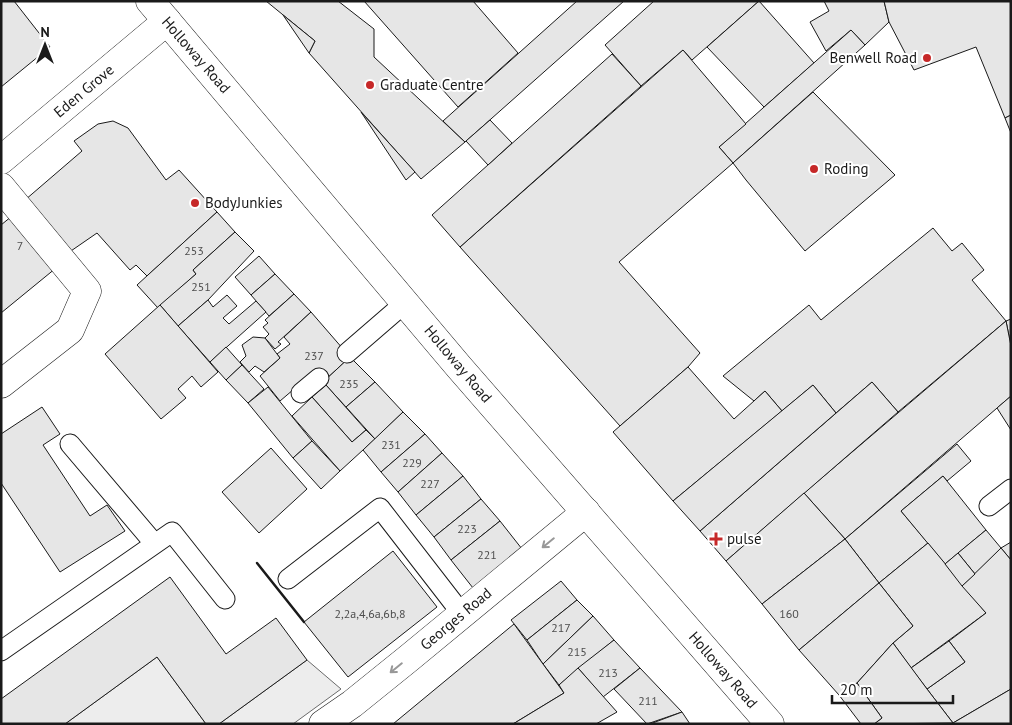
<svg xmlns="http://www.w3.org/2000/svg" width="1012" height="725" font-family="'PT Sans',sans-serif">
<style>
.built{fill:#ededed;stroke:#6a6a6a}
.building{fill:#e6e6e6;stroke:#1a1a1a}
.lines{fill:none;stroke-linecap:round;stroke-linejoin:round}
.service-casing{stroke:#1a1a1a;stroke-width:21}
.minor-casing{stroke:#1a1a1a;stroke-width:29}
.trunk-casing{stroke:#1a1a1a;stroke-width:29}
.service{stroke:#fff;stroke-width:19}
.minor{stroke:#fff;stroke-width:28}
.trunk{stroke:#fff;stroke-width:28}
.wall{stroke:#1a1a1a;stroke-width:2.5}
.oneway{stroke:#989898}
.poi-dot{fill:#c62828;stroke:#fff;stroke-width:2}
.labels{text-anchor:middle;stroke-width:4;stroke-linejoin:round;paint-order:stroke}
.number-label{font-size:12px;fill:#4d4d4d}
.street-label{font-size:15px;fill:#1a1a1a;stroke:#fff}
.poi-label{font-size:15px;fill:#1a1a1a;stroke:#fff;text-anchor:start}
</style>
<rect width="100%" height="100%" fill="#fff"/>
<g class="built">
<polygon points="157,657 206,724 65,724"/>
<polygon points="307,660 341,689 293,724 219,724"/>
</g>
<g class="building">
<polygon points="1,1 14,1 50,47 1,87"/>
<polygon points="266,1 338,1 374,29 374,57 465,142 421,179 309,53 315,41"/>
<polygon points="364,1 473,1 518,53 458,107"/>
<polygon points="577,1 624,1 465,142 443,121"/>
<polygon points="654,1 759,1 692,60 683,50 641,86 605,45"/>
<polygon points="759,1 814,63 764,107 707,47"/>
<polygon points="824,1 884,1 889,22 865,45 851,30 826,51 810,22 829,11"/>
<polygon points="884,1 1011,1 1011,115 1005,118 976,47 914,70 889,22"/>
<polygon points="283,15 315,41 309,53"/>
<polygon points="851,30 865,45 733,163 719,147"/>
<polygon points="683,50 746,124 719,147 733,163 619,262 700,353 688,367 620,426 460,247"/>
<polygon points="612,54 641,86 460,247 432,215"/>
<polygon points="813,92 895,175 805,251 746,180 733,163"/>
<polygon points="361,112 415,172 406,180"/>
<polygon points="1011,115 1011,133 1005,118"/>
<polygon points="490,120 512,143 488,165 466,141"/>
<polygon points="113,121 128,128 166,180 179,170 217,212 147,276 136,265 130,270 97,233 68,253 25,200 82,151 74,141 98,124"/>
<polygon points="217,212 235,232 193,270 196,274 158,308 137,285"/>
<polygon points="12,216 56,268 1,313 1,225"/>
<polygon points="933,228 952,251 962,243 984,270 972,280 1006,321 898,412 872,382 836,413 813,385 782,411 765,391 754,401 723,376 809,305 821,320"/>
<polygon points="235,232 254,251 208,300 178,326 160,305 196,274 193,270"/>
<polygon points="259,256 275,274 251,295 235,277"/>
<polygon points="275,274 294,294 269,316 251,295"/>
<polygon points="294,294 311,312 278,342 281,344 275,349 265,338 269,334 263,327 268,323 265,320"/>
<polygon points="227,295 237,306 223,318 229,324 256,301 266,312 210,362 178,326 208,300 213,307"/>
<polygon points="160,305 218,372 201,387 192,376 178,389 186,398 161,419 105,354"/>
<polygon points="311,312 350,357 323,382 314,372 280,401 260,376 280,358 277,354 290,344 284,337"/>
<polygon points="1011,319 1011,346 1006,321"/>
<polygon points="1006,321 1011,346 1011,396 845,539 804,493"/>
<polygon points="253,337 265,338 280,358 264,372 255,366 249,372 240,362 246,356 242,345"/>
<polygon points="226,347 242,365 226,380 210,362"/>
<polygon points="350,357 375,382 346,407 323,382"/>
<polygon points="242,365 264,389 248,403 226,380"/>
<polygon points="688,367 734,419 765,391 782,411 673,501 613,432"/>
<polygon points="375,382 403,412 375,439 346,407"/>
<polygon points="872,382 898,412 726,561 700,531"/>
<polygon points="326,385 366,430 352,442 312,397"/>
<polygon points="813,385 836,413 700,531 673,501"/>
<polygon points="268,387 312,441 293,458 248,403"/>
<polygon points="1011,396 1011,430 997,408"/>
<polygon points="312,397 352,442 366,430 375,439 340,471 292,416"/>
<polygon points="42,407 60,434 43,445 90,516 107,505 125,531 60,572 1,483 1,434"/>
<polygon points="403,412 425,434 381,472 363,450"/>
<polygon points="425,434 442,453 398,492 381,472"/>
<polygon points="312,441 340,471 321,489 293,458"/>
<polygon points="957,444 971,461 947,481 943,476 901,511 928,543 879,583 845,539"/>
<polygon points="271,448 307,489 259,533 222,492"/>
<polygon points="442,453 463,476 416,515 398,492"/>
<polygon points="463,476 481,499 434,537 416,515"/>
<polygon points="943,476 986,530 945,564 901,511"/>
<polygon points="804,493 845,539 762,604 726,561"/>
<polygon points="481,499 500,521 451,560 434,537"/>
<polygon points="500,521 522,549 473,588 451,560"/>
<polygon points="986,530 1001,548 975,574 958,553"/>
<polygon points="845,539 879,583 799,650 762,604"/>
<polygon points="1011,542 1011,560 1001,548"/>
<polygon points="928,543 986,613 911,668 893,643 913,626 879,583"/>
<polygon points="1001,548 1011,560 1011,689 953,723 927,689 965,662 949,641 986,613 962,586"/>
<polygon points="393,551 437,607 348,677 304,622"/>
<polygon points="958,553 975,574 962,586 945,564"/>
<polygon points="170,577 226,654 276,618 307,660 219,724 206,724 157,657 65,724 1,724 1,699"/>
<polygon points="561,581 577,600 527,640 511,620"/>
<polygon points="879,583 913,626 893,643 857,683 839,695 799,650"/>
<polygon points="577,600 593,616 543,664 527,640"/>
<polygon points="593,616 614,640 559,685 543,664"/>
<polygon points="514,624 564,693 513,724 393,724"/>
<polygon points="614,640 640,668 603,697 578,668"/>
<polygon points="949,641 965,662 927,689 911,668"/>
<polygon points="893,643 927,689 953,723 874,724 882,718 857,683"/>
<polygon points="578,668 617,712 596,724 513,724 564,693 559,685"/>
<polygon points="640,668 682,712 647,724 614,689"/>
<polygon points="857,683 882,718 874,724 861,724 839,695"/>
<polygon points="1011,689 1011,724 952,724 953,723"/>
<polygon points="682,712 690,724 650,724"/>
</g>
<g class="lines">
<defs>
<g id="service">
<polyline points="347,353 406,302"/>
<polyline points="301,393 319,378"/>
<polyline points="70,444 154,543"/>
<polyline points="989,506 1011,489"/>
<polyline points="288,579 380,508 462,614"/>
<polyline points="1,651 172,532 225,599"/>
</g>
<g id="minor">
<polyline points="1,160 167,21"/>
<polyline points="1,187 87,291 70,330 1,384"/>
<polyline points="323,724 352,704 409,658 586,512"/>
</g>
<polyline id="trunk" points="150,1 459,367 770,724"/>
</defs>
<use href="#service" class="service-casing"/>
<use href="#minor" class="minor-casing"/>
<use href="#trunk" class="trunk-casing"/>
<use href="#service" class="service"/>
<use href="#minor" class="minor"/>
<use href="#trunk" class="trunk"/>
<polyline class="wall" points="257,563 304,622"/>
</g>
<defs><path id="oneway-shaft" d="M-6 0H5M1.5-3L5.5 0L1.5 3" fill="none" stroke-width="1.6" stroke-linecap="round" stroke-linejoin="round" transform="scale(1.25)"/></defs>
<g class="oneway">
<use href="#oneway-shaft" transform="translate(548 543) rotate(141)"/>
<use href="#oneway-shaft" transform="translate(396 668) rotate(141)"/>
</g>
<g class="poi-dot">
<circle cx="927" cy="58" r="5"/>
<circle cx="370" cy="85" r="5"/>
<circle cx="814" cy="169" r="5"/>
<circle cx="195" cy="203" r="5"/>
<path d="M713.5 531.5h5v5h5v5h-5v5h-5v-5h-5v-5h5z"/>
</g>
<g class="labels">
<g class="number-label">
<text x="20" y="250">7</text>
<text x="194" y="255">253</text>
<text x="201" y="291">251</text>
<text x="314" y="360">237</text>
<text x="349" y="388">235</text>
<text x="391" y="449">231</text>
<text x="412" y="467">229</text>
<text x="430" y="488">227</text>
<text x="467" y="533">223</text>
<text x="487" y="559">221</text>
<text x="370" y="618">2,2a,4,6a,6b,8</text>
<text x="789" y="618">160</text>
<text x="561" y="632">217</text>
<text x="577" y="656">215</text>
<text x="608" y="677">213</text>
<text x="648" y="705">211</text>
</g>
<g class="street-label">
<text transform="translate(196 55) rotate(49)" y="5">Holloway Road</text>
<text transform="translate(84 91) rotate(-40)" y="5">Eden Grove</text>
<text transform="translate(458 364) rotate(50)" y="5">Holloway Road</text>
<text transform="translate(456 619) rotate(-40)" y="5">Georges Road</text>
<text transform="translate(723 670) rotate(49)" y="5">Holloway Road</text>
</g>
<g class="poi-label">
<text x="917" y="63" text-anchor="end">Benwell Road</text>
<text x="380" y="90">Graduate Centre</text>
<text x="824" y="174">Roding</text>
<text x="205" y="208">BodyJunkies</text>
<text x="727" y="544">pulse</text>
</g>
</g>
<rect width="1012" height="725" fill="none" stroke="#1a1a1a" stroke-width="5"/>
<g transform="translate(45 45)" stroke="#ffffff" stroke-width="4" paint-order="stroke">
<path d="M0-4L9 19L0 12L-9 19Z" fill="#1a1a1a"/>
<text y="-8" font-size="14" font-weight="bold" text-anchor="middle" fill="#1a1a1a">N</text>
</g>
<path d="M832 695v8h121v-8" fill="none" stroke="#1a1a1a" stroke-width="2.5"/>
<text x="840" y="695" font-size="15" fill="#1a1a1a" stroke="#ffffff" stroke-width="4" paint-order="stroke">20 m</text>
</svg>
